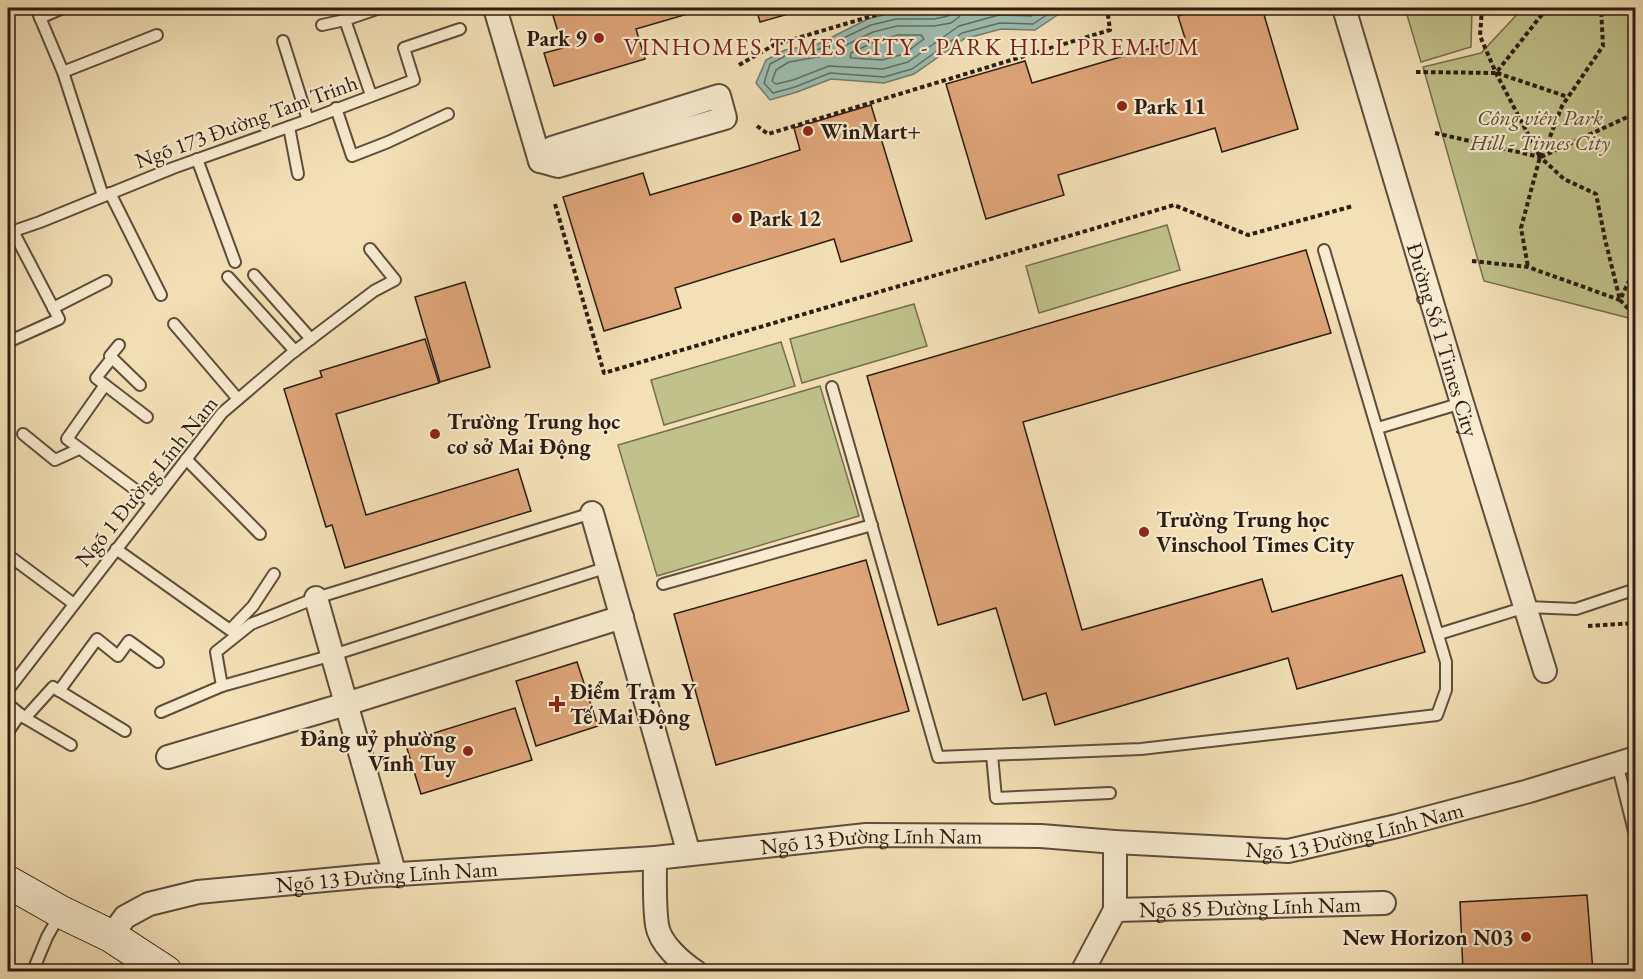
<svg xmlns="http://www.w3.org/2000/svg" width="1643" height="979" font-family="'EB Garamond',serif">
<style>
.green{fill:#c0c18b;stroke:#766e4e;stroke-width:1.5}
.water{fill:#9cbdb0;stroke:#6f7d71;stroke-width:1.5}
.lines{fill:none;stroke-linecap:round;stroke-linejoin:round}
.shore{stroke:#646c61;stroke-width:1.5}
.building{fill:#dea579;stroke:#2c1c12;stroke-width:1.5}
.service-casing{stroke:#5e4d3b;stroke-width:14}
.minor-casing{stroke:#5e4d3b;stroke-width:26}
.secondary-casing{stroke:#2c1c12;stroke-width:34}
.path{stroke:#2c1c12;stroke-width:4;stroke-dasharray:4.5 3;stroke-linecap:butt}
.service{stroke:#f8ebd0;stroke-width:10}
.minor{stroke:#f8ebd0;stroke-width:22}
.secondary{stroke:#f8ebd0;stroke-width:32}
.poi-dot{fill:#8f2418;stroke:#f8ebd0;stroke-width:2}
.labels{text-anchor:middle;stroke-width:4.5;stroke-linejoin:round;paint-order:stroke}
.poi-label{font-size:22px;font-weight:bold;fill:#2c1c12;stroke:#f8ebd0;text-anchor:start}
.park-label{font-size:22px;font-style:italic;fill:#584e36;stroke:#f8ebd0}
.street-label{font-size:22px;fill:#2c1c12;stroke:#f8ebd0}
.neighbourhood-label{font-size:24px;letter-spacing:1.5px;fill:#7a1f14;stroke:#f8ebd0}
</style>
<rect width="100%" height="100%" fill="#f4e0b7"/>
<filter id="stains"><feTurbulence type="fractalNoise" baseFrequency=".00333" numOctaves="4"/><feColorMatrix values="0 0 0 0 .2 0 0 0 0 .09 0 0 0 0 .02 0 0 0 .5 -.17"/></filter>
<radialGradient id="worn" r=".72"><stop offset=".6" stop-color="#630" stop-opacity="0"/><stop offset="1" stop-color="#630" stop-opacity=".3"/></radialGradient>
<g class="green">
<polygon points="1405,8 1472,8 1471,47 1421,62"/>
<polygon points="1523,8 1635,8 1636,302 1629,318 1484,281 1423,67 1481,53"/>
<polygon points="1167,225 1180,270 1039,313 1026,266"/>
<polygon points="914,304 927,346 802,383 790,339"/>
<polygon points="781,342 795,386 664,425 651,380"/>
<polygon points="820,386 859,516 657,576 618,445"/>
</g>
<polygon class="water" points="964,8 1057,8 1059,14 1035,30 1001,29 964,39 914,74 884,83 831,79 797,92 770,100 756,83 766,60 785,50 818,44 868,19 895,12 933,13"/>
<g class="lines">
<g class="shore">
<polyline points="953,8 952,13 948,16 934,19 896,19 871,25 820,49 787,55 770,64 764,83 773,93 795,87 830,73 884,77 912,69 962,33 1000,23 1033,24 1051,12 1052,8"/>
<polyline points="961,8 959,17 951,23 934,26 897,26 873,32 823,56 789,62 776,70 772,81 776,84 793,80 829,66 883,69 908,62 959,26 999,15 1031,16 1044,8"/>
<polygon points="898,35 921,35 924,39 904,54 882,60 852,58 850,57 851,53 876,41"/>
</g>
</g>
<g class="building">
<polygon points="556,8 708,8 636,29 645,59 554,86 544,53 563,48 551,9"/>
<polygon points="756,8 809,8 760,22"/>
<polygon points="1207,8 1262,8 1298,129 1222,152 1215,128 1058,175 1064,195 986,219 946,84 1025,61 1032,83 1185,38 1178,16"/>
<polygon points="871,105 912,241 841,262 834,239 675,288 681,308 604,331 563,197 643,173 650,195 742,168 800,150 794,128"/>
<polygon points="1306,250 1331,333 1023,422 1082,630 1262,579 1272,612 1402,575 1425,652 1297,689 1288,658 1055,725 1046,693 1023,700 996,608 938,625 867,376 1184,284"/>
<polygon points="465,282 490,367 440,382 415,297"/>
<polygon points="425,339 439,383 336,414 366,515 518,469 531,511 345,568 332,525 326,527 284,389 322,377 320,371"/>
<polygon points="866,560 909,711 716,765 674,614"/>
<polygon points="577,662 598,726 536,746 516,681"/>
<polygon points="515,708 532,760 421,794 405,742"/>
<polygon points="1587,895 1593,972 1463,972 1460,902"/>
</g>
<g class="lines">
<defs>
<g id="service">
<polyline points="36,8 63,72 103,196"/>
<polyline points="40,18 63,8"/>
<polyline points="345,20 371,95"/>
<polyline points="322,25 345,20 380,8"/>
<polyline points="283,41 308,120"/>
<polyline points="63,72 157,35"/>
<polyline points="336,108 352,156 388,142 448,114"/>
<polyline points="289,127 298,174"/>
<polyline points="197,159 235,262"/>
<polyline points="110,193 161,295"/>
<polyline points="8,233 40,222 173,168 308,120 414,80 404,48 460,29"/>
<polyline points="254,275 311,339"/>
<polyline points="228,277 295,351"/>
<polyline points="53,308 106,281"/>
<polyline points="174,324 238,399"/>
<polyline points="10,341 59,319 13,231"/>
<polyline points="119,345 110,356 140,385"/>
<polyline points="112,358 96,378 147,417"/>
<polyline points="105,385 67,439 152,502"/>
<polyline points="832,387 938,757 1141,749 1437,715 1446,690 1446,662 1324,250"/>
<polyline points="1378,428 1462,403"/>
<polyline points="23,434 55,460 79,449"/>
<polyline points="186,459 260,534"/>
<polyline points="116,549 230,630 253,606 274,574"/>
<polyline points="8,555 74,604"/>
<polyline points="663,584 872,525"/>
<polyline points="1439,634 1526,607 1576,609 1636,589"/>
<polyline points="222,686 216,652 251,624 316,598 592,513"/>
<polyline points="8,690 222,413 291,354 374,291 395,280 370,249"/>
<polyline points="59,691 97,639 118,656 129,641 158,662"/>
<polyline points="8,704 20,714 8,732"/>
<polyline points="161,712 222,686 333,655 608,567"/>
<polyline points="20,714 25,718 53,687 125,731"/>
<polyline points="25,718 71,745"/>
<polyline points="992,755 996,798 1110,793"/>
<polyline points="1617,763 1636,839"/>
<polyline points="35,972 35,966 47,937 60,914"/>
</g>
<g id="minor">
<polyline points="495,8 540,161"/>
<path id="s1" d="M1344 8 1462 403 1545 671"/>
<polygon points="719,96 725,118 558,166 540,161 552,148"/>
<polyline points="592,513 689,854"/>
<polyline points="316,598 395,875"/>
<polyline points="168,757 346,704 622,617"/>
<path d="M655 858C655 879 654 904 657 925 660 944 681 962 696 972"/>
<path id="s2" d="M1115 910 1384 903"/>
<path id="s3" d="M111 936 125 917 149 904 198 892 368 876 655 858 866 835 1041 836 1115 842 1288 851 1397 826 1529 791 1636 758"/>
<polyline points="1082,972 1115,910 1115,842"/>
</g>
<polyline id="secondary" points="8,882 61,912 111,936 166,972"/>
</defs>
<use href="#service" class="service-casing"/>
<use href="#minor" class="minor-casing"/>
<use href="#secondary" class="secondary-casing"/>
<g class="path">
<polyline points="1482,8 1480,36 1496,73 1540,157 1521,228 1528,267"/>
<polyline points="739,65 774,45 899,8"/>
<polyline points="1416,72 1496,73 1547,8"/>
<polyline points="1497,73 1568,97"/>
<polyline points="757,126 768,134 1110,30 1107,8"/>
<polyline points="1435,133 1540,157 1564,179 1596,194 1605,239 1620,300"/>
<polyline points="1540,157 1548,142 1562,106 1603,46 1601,8"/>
<polyline points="1541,157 1636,113"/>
<polyline points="555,204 604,373 1174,205 1248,235 1353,206"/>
<polyline points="1472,261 1528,267 1620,300"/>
<polyline points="1636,266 1620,300 1636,317"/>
<polyline points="1588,626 1636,623"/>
</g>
<use href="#service" class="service"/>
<use href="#minor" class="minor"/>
<use href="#secondary" class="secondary"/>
</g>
<g class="poi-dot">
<circle cx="599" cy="38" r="6"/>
<circle cx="1122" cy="106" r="6"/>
<circle cx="808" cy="131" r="6"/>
<circle cx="737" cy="218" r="6"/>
<circle cx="435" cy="434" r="6"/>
<circle cx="1144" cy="532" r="6"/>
<path d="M554 695h6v6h6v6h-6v6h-6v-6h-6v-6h6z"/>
<circle cx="468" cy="751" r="6"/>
<circle cx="1526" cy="937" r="6"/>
</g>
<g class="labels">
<g class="poi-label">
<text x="587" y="46" text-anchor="end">Park 9</text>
<text x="1134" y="114">Park 11</text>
<text x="820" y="139">WinMart+</text>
<text x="749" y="226">Park 12</text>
<text x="447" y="429">Trường Trung học<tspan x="447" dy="25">cơ sở Mai Động</tspan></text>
<text x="1156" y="527">Trường Trung học<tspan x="1156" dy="25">Vinschool Times City</tspan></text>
<text x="570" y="699">Điểm Trạm Y<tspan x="570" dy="25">Tế Mai Động</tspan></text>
<text x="456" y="746" text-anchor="end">Đảng uỷ phường<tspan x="456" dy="25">Vĩnh Tuy</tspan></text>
<text x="1514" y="945" text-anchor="end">New Horizon N03</text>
</g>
<g class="park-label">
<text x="1540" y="125">Công viên Park<tspan x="1540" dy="25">Hill - Times City</tspan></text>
</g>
<g class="street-label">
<text transform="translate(246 121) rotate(-20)" y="8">Ngõ 173 Đường Tam Trinh</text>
<text dy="8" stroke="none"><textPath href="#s1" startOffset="346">Đường Số 1 Times City</textPath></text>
<text transform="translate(146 481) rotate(-51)" y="8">Ngõ 1 Đường Lĩnh Nam</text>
<text dy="8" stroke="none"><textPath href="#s3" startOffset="1263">Ngõ 13 Đường Lĩnh Nam</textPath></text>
<text dy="8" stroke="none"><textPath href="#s3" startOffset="777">Ngõ 13 Đường Lĩnh Nam</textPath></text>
<text dy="8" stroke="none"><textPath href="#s3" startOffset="291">Ngõ 13 Đường Lĩnh Nam</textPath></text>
<text dy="8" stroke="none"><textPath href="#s2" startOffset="135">Ngõ 85 Đường Lĩnh Nam</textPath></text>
</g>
<g class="neighbourhood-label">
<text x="912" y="55">VINHOMES TIMES CITY - PARK HILL PREMIUM</text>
</g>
</g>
<rect width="1643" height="979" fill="none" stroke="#f4e0b7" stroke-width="30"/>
<rect x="9" y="9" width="1625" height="961" fill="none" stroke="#2c1c12" stroke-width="3"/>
<rect x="15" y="15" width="1613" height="949" fill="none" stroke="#2c1c12" stroke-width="1.5"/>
<rect width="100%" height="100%" filter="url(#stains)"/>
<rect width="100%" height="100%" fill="url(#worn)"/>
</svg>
